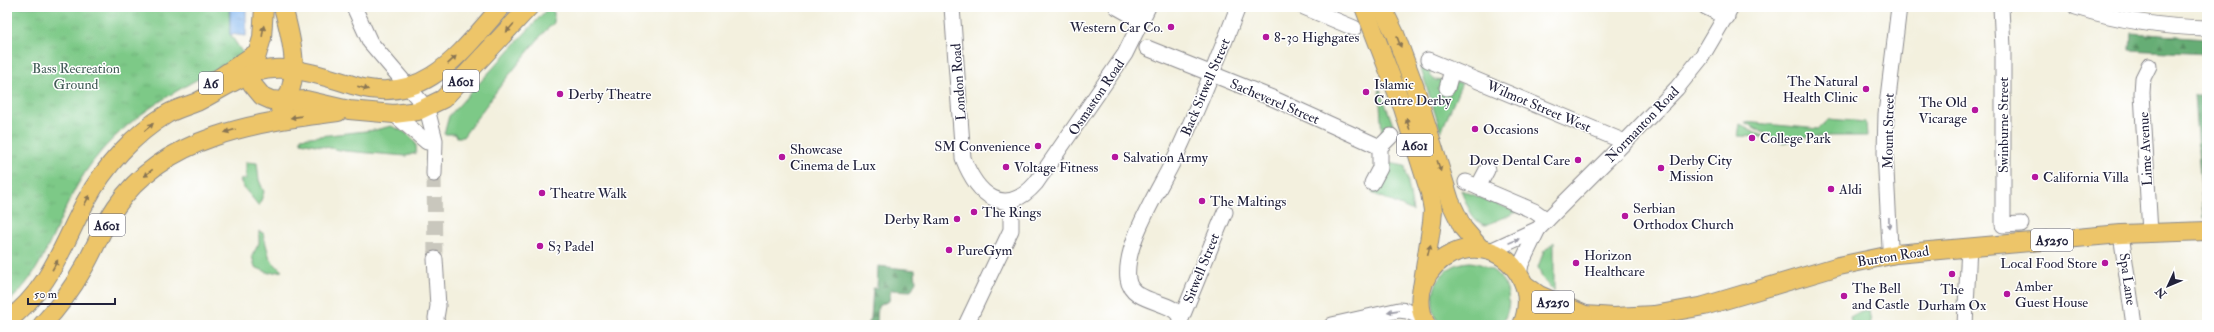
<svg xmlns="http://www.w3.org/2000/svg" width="2214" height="332" font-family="'IM FELL Double Pica',serif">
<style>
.green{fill:#7dc987;stroke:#507661}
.forest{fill:url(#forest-firs);stroke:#446858}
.park{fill:url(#park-tufts);stroke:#507661}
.water{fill:url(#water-ripples);stroke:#506b94}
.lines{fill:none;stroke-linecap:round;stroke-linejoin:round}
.minor-tunnel{stroke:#c9c7bd;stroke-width:15;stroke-dasharray:15 8;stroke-linecap:butt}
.minor-casing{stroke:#8a898c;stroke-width:17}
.major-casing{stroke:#8a898c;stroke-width:20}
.minor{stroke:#fff;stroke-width:15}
.major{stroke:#edc569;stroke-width:18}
.oneway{fill:#887452}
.oneway2{fill:#9c9ca7}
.poi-dot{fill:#b5179e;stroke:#fff;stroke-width:1.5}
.labels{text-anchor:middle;stroke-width:3;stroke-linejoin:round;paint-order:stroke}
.shield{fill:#fff;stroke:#646476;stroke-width:1}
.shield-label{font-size:13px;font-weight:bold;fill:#22223b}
.poi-label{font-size:14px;fill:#22223b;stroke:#fff;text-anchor:start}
.park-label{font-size:14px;fill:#425c56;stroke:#fff}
.street-label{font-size:14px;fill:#22223b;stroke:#fff}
</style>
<defs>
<pattern id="forest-firs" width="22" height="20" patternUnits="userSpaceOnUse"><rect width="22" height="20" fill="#66ad74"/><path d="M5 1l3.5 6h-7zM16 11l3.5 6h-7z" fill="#548c60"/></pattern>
<pattern id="park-tufts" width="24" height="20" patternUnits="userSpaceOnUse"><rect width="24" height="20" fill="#7dc987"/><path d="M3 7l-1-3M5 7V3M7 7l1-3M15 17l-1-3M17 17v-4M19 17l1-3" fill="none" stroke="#6cac75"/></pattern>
<pattern id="water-ripples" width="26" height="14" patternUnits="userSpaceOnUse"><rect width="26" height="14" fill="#7fb4ed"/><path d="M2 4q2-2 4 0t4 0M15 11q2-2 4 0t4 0" fill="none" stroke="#6d9acc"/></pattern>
</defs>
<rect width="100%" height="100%" fill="#fff"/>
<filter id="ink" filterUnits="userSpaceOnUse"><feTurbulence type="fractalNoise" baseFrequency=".025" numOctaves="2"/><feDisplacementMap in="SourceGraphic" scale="8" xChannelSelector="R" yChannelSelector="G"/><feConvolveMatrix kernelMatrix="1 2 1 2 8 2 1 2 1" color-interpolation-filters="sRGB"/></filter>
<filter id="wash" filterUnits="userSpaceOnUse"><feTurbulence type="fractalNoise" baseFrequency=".012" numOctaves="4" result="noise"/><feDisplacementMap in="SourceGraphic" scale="16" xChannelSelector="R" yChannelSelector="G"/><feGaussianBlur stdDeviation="0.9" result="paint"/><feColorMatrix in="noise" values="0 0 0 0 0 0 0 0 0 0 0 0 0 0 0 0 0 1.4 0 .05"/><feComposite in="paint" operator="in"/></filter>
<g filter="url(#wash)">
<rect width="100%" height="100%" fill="#f3f0de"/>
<g class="green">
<polygon points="548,8 554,12 554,23 544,32 501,85 463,137 457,137 455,134 444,134 449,116"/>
<polygon points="1420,66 1432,71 1430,75 1435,80 1462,83 1441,132"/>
<polygon points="1379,87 1393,125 1382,136"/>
<polygon points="1829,119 1866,122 1867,136 1810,136 1782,143 1744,122 1819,129"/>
<polygon points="1740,124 1765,137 1738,136"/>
<path d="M391 126C403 131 419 137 416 153L406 156 345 151 301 142V138L375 130Z"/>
<polygon points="246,162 257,163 259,180 264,192 259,206 244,188 240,180 246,179"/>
<polygon points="1384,162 1405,166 1413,211 1372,193"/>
<path d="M1461 190 1517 212 1486 225C1472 223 1466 202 1461 190Z"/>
<polygon points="259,231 263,233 270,259 282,271 269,273 255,267 252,256 259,243"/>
<polygon points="1554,242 1554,291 1542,278 1538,267 1544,251"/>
<path d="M1470 262C1502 265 1520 297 1501 325H1440C1422 299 1438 263 1470 262Z"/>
<polygon points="1869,310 1871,325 1849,325 1852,324 1850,317 1861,311"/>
</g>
<g class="forest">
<polygon points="2131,33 2207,38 2207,54 2130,50"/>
<polygon points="2194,96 2207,96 2207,154 2203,155 2203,162 2207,163 2207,216 2203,217"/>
<polygon points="878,266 915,270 916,282 911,291 891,290 889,301 878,306 877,322 870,325 868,324 871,318 873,288 877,288"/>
</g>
<path class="park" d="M7 7H229L230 34 244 55C180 88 115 119 78 184 55 224 44 273 7 303Z"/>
<polygon class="water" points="230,7 246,7 246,36 230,34"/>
</g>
<g filter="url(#ink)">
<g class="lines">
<polyline class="minor-tunnel" points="434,174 435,259"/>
<defs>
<g id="minor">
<polyline points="354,7 370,42 427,109 435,140 434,174"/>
<path d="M952 7 963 158C977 194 1004 220 1036 183L1125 54 1148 7"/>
<polyline points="1117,7 1142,21"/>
<polyline points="1304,7 1354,28"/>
<polyline points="1706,7 1727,17"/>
<polyline points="2001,7 2003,48 2003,225 2021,224"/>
<path d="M2076 7C2120 21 2161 27 2207 28"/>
<polyline points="1147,48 1272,98 1380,147"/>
<polyline points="1428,60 1625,142"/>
<polyline points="2149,66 2143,78 2142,93 2150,233"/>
<polyline points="1447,88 1452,70"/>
<polyline points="394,114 427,142"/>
<polyline points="1466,182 1534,211 1547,220"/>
<polyline points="1372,183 1380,168 1380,147 1391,136"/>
<polyline points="1478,187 1487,170"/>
<polyline points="2121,234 2134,325"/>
<polyline points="1490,251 1538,229 1625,142 1677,88 1701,58 1731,7"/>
<polyline points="1896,254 1890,247 1885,152 1886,114 1899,7"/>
<polyline points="435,259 438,306 436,318 437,325"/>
<polyline points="1519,275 1521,264 1538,229"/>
<path d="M1180 319C1178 300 1131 305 1128 279 1123 241 1165 182 1180 147 1201 101 1220 54 1238 7"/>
<polyline points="1179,324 1225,212"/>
<polyline points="966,325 1011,230 1011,201"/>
<polyline points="1332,325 1399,310 1407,311 1423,318"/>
<polyline points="1965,325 1969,247"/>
</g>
<g id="major">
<polyline points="264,7 262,38 251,75 252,84 262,96 271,100 286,101 306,100 349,110 394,114 418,111 443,99 529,7"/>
<polyline points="1364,7 1403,108 1430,193 1433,210 1432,222 1422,288"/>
<polyline points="1382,7 1395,34 1415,88 1450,201 1463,228 1481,249"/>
<polyline points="210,84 255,54"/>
<path d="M280 109C303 81 292 40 283 7"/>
<polyline points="1524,284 1539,295 1585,315 1614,317 1654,315 1704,306 1839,266 1896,254 2121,234 2207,231"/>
<path d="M7 321C50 289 62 246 86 201 104 167 134 134 167 114 176 109 187 106 197 102 221 90 247 70 274 69 298 67 333 79 356 86 425 106 461 52 501 7"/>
<path d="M42 325C58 308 72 289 83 269 95 249 103 226 116 207 164 135 259 122 338 112"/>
<path d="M1426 325C1397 260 1490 216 1522 280 1529 294 1528 311 1522 325"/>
<polyline points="1524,325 1533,320 1584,315"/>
</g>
</defs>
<use href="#minor" class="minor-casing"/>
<use href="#major" class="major-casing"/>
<use href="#minor" class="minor"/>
<use href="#major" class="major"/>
</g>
<defs><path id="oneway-solid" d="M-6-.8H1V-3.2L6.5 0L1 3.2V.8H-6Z"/></defs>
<g class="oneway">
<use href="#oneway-solid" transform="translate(510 28) rotate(132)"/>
<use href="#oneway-solid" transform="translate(263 31) rotate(-82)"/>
<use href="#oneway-solid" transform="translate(1399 42) rotate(69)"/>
<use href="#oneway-solid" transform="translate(452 60) rotate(-43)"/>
<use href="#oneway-solid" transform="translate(363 88) rotate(17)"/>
<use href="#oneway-solid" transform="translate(296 117) rotate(172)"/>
<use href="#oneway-solid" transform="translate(1408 124) rotate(-107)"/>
<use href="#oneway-solid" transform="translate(149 127) rotate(-40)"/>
<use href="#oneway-solid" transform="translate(230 131) rotate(163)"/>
<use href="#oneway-solid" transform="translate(1439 166) rotate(72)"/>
<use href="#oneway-solid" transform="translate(148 173) rotate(142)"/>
<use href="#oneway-solid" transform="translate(87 200) rotate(-62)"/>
<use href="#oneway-solid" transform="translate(1429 250) rotate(-76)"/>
<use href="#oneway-solid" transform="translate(55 265) rotate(-61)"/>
</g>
<g class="oneway2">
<use href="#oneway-solid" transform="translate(1889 223) rotate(89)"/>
<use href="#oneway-solid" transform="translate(1514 241) rotate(-23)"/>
<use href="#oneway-solid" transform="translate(1393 311) rotate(172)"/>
</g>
</g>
<g class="poi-dot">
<circle cx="1171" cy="27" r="4"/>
<circle cx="1266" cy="37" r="4"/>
<circle cx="1866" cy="89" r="4"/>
<circle cx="1366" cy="92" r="4"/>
<circle cx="560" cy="94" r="4"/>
<circle cx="1975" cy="110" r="4"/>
<circle cx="1475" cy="129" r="4"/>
<circle cx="1752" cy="138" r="4"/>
<circle cx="1038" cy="146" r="4"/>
<circle cx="782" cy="157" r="4"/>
<circle cx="1115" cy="157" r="4"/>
<circle cx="1578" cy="160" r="4"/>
<circle cx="1006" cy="167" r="4"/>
<circle cx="1661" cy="168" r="4"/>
<circle cx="2035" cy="177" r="4"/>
<circle cx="1831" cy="189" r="4"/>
<circle cx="542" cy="193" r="4"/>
<circle cx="1202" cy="201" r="4"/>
<circle cx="974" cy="212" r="4"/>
<circle cx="1625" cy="216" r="4"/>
<circle cx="957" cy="219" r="4"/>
<circle cx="540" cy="246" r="4"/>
<circle cx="949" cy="250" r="4"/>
<circle cx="1576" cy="263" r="4"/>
<circle cx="2105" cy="263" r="4"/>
<circle cx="1952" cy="274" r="4"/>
<circle cx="2007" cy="294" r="4"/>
<circle cx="1844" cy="296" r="4"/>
</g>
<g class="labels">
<g class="shield">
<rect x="443" y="70" width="36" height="22" rx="3"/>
<rect x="199" y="72" width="24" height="22" rx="3"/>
<rect x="1397" y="134" width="36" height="22" rx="3"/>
<rect x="89" y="214" width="36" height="22" rx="3"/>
<rect x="2031" y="229" width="42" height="22" rx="3"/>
<rect x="1532" y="291" width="42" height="22" rx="3"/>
</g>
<g class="shield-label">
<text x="461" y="86">A601</text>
<text x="211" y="88">A6</text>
<text x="1415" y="150">A601</text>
<text x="107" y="230">A601</text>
<text x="2052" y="245">A5250</text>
<text x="1553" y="307">A5250</text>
</g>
<g class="poi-label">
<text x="1163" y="32" text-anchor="end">Western Car Co.</text>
<text x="1274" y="42">8-30 Highgates</text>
<text x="1858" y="86" text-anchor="end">The Natural<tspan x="1858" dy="16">Health Clinic</tspan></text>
<text x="1374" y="89">Islamic<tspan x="1374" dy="16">Centre Derby</tspan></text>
<text x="568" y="99">Derby Theatre</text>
<text x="1967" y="107" text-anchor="end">The Old<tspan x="1967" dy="16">Vicarage</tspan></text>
<text x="1483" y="134">Occasions</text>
<text x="1760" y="143">College Park</text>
<text x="1030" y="151" text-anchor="end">SM Convenience</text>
<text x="790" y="154">Showcase<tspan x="790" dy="16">Cinema de Lux</tspan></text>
<text x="1123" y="162">Salvation Army</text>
<text x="1570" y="165" text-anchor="end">Dove Dental Care</text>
<text x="1669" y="165">Derby City<tspan x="1669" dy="16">Mission</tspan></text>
<text x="1014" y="172">Voltage Fitness</text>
<text x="2043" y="182">California Villa</text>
<text x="1839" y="194">Aldi</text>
<text x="550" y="198">Theatre Walk</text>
<text x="1210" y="206">The Maltings</text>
<text x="1633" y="213">Serbian<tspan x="1633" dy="16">Orthodox Church</tspan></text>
<text x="982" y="217">The Rings</text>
<text x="949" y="224" text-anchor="end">Derby Ram</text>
<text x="548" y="251">S3 Padel</text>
<text x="957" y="255">PureGym</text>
<text x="1584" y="260">Horizon<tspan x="1584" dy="16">Healthcare</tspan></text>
<text x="2097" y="268" text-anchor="end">Local Food Store</text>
<text x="2015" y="291">Amber<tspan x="2015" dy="16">Guest House</tspan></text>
<text x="1852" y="293">The Bell<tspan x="1852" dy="16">and Castle</tspan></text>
<text x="1952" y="294" text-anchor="middle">The<tspan x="1952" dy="16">Durham Ox</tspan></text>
</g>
<g class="park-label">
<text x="76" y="73">Bass Recreation<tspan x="76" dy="16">Ground</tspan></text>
</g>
<g class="street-label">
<text transform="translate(958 82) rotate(-94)" y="5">London Road</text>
<text transform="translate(1205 87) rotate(-67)" y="5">Back Sitwell Street</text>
<text transform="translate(1096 97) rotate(-56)" y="5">Osmaston Road</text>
<text transform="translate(1275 101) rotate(23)" y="5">Sacheverel Street</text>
<text transform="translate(1539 106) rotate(23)" y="5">Wilmot Street West</text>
<text transform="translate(1642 124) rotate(-46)" y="5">Normanton Road</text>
<text transform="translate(2003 125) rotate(-90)" y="5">Swinburne Street</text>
<text transform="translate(1888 131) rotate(-89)" y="5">Mount Street</text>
<text transform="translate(2145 149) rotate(-93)" y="5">Lime Avenue</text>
<text transform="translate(1893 256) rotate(-9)" y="5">Burton Road</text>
<text transform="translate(1201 268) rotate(-68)" y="5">Sitwell Street</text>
<text transform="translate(2128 279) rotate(82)" y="5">Spa Lane</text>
</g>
</g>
<rect width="2214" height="332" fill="none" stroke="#fff" stroke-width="24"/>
<g transform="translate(2168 286) rotate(226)" stroke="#ffffff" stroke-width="3" paint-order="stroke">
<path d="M0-3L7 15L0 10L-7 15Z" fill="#22223b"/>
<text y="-6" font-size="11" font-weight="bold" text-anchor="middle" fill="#22223b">N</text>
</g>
<path d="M28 298v6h87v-6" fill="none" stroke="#22223b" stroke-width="2"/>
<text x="34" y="298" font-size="12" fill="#22223b" stroke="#ffffff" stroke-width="3" paint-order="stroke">50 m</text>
</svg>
